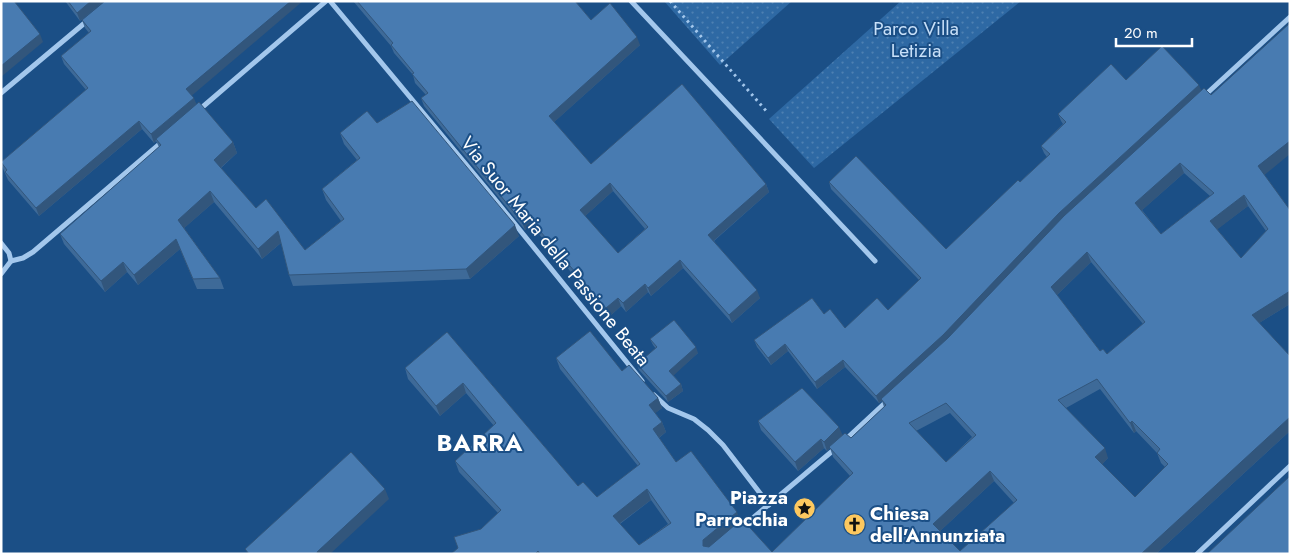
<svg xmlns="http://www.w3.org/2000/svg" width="1291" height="555" font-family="Jost,sans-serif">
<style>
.park{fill:url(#park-dots)}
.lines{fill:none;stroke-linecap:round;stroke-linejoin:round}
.path{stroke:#a3c7ec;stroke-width:3;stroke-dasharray:2.5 4;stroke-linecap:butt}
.street{stroke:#a3c7ec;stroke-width:5}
.wall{fill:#3e6a98;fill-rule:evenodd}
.shaded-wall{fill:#32567c}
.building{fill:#487bb1;stroke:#32567c;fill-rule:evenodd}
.labels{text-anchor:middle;stroke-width:4;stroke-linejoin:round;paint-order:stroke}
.park-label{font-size:19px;fill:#c8e0f9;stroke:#1b4f86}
.street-label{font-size:19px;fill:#fff;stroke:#1b4f86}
.poi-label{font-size:19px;font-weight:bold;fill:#fff;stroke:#1b4f86;text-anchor:end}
.district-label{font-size:24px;font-weight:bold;letter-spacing:1px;fill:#fff;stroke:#1b4f86}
</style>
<defs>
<pattern id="park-dots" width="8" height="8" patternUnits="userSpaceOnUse" patternTransform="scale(1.25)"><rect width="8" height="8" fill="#2e69a4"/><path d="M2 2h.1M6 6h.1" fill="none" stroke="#4d80b2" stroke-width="1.8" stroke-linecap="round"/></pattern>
</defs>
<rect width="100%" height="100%" fill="#1b4f86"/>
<g class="park">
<polygon points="664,1 792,1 720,65"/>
<polygon points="901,1 1021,1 814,168 769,119"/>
</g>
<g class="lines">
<polyline class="path" points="670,1 768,113"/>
<g class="street">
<polyline points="330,1 489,192 642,381"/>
<polyline points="631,1 875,261"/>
<polyline points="1,93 87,21"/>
<polyline points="1203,97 1290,17"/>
<polyline points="199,110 326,1"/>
<polyline points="1,243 9,253 11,261 1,274"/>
<polyline points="11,261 23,258 33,252 162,142"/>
<polyline points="654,395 668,408 694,419 708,430 723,445 769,505"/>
<polyline points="844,441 887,401"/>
<polyline points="741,528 836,448"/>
<polyline points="1197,554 1290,466"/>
</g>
</g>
<g class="wall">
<polygon points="65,1 104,1 80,21"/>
<path d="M353 1H575L591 20 640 45 554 122 591 164 766 184 769 192 714 241 760 298 732 323 683 268 651 296 648 292 626 312 621 306 609 317 531 225 525 230 424 106 421 98 426 95 415 83 413 75 394 53 391 46ZM613 191 645 229 618 253 585 216Z"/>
<polygon points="82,20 192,96 196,104 233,142 237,153 221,168 256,208 305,250 341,221 326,200 322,189 357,160 344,144 340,133 377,123 519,236 470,279 293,286 289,275 281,243 262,259 214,202 184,228 220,278 224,289 197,289 180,249 138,285 127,272 105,292 64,244 60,234 159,147 156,141 154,143 142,129 39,216 8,180 1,164 1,162 86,90 64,64 61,56 89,33 85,28"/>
<path d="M1126 80 1201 91 1264 175 1290 304 1259 323 1290 356V431L1156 554H451L481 529 498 513 459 472 455 461 494 426 466 393 440 416 408 379 405 368 447 332 578 486 597 497 638 466 560 369 556 358 622 371 658 398 662 408 655 413 662 422 666 432 659 438 676 462 740 521 772 552 850 476 833 457 830 448 827 451 824 448 798 471 761 430 758 421 842 435 851 438 884 407 882 401 879 403 845 367 817 389 788 351 771 365 757 347 754 340 824 314 845 328 888 310 919 280 831 189 829 182 946 249 1047 157 1044 153 1041 146 1063 124 1061 121 1058 114ZM1184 173 1210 196 1161 234 1142 210ZM1248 206 1266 231 1241 258 1217 229ZM1091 262 1143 324 1107 354 1100 351 1057 295ZM1100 389 1134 433 1136 431 1157 453 1161 463 1165 467 1135 497 1102 464 1108 458 1066 408ZM950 413 972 437 946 462 916 431ZM994 481 1014 503 960 551 940 531ZM651 500 668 524 639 545 620 524Z"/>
<polygon points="650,339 698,353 673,375 681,384 683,391 668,402 639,370 637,364 656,349 653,345"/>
</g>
<g class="shaded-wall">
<polygon points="91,1 104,1 80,21 77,13"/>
<polygon points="291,1 303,1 189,98 186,89"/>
<polygon points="40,34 43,42 1,77 1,66"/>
<polygon points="637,37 640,45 552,124 549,116"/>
<polygon points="1199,85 1202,92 946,342 879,403 876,396 1059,213"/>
<polygon points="194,98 197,106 156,139 156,140 154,143 151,134"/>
<polygon points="139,121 142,129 39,216 36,208"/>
<polygon points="1290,141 1290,154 1262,177 1258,166"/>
<polygon points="233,142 237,153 218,170 214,160"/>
<polygon points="1180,163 1184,173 1139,213 1135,203"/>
<polygon points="610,183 613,191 583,218 580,210"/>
<polygon points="766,184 769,192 711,243 708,235"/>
<polygon points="210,191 214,202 182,230 178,220"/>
<polygon points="1244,195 1248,206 1214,232 1210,221"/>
<polygon points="528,217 531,225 525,230 522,222"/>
<polygon points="515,225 519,236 470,279 466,269"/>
<polygon points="278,231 282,242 262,259 258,249"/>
<polygon points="176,239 180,249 138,285 134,275"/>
<polygon points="1087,252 1091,262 1055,297 1051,287"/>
<polygon points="680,260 683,268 651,296 648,288"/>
<polygon points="123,262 127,272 105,292 101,281"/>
<polygon points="645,284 648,292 626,312 623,303"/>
<polygon points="757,290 760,298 732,323 729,315"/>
<polygon points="1290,291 1290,304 1256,325 1252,315"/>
<polygon points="618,298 621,306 609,317 606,308"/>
<polygon points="785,344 788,351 771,365 768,358"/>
<polygon points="696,347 698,353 672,377 669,371"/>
<polygon points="843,360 845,367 817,389 815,382"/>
<polygon points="463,383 466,393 440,416 436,406"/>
<polygon points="681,384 683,391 668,402 666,396"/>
<polygon points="658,398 662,408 653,415 649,405"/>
<polygon points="1290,417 1290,431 1156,554 1141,554"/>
<polygon points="1132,421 1136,431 1134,433 1130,423"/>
<polygon points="662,422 666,432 656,440 653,429"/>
<polygon points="839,427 843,436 827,451 824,442"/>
<polygon points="821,439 824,448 798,471 795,462"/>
<polygon points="1105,448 1108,458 1099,468 1095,457"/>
<polygon points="990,471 994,481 937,534 933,524"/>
<polygon points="385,489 389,499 330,554 317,554 317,552"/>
<polygon points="647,489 651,500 616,526 613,516"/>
<polygon points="737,512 741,522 707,554 703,546 703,540"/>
</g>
<g class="building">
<polygon points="1,1 14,1 40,34 1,66"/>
<polygon points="68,1 91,1 77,13"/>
<polygon points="105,1 291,1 186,89 194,98 151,134 139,121 36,208 5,172 7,170 1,162 88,88 61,56 91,31 82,20"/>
<path d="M357 1H575L591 20 610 3 637 37 549 116 591 164 682 84 766 184 708 235 757 290 729 315 680 260 648 288 645 284 623 303 618 298 606 308 528 217 522 222 421 98 428 93 412 74 414 73 391 45 393 43ZM610 183 648 227 618 253 580 210Z"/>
<path d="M1290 23V141L1258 166 1290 210V291L1252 315 1290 356V417L1141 554H540L538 551 535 554H451L458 548 454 537 481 529 501 510 455 461 496 423 463 383 436 406 405 368 447 332 578 486 583 482 597 497 640 464 556 358 590 331 622 371 629 365 658 398 649 405 662 422 653 429 676 462 691 451 737 512 703 540V546L709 547 742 519 772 552 853 473 829 447 845 433 851 438 886 405 881 399 948 338 1064 216 1204 88 1211 95ZM1180 163 1214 193 1161 234 1135 203ZM1244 195 1268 229 1241 258 1210 221ZM1087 252 1145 322 1107 354 1103 349 1100 351 1051 287ZM1097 379 1130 423 1132 421 1160 449 1157 453 1168 464 1135 497 1095 457 1105 448 1058 400ZM946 403 976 435 946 462 909 423ZM990 471 1017 500 960 551 933 524ZM647 489 671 523 639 545 613 516Z"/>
<polygon points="1162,46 1199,85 1059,213 943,335 876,396 843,360 815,382 785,344 768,358 754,340 812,298 824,314 830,309 845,328 877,298 888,310 921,278 829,182 856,156 946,249 1018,180 1020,182 1050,154 1041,146 1066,122 1058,114 1111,64 1126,80"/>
<polygon points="412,101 515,225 466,269 289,275 278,231 258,249 210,191 178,220 220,278 193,279 176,239 134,275 123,262 101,281 60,234 161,145 156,139 199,102 233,142 214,160 256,208 266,199 305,250 344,219 322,189 360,158 340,133 367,111 377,123"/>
<polygon points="674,320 696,347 669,371 681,384 666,396 637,364 657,347 650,339"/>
<polygon points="802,388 839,427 824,442 821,439 795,462 758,421"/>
<polygon points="351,452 385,489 317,552 318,554 249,554 245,549"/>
<polygon points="1290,476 1290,554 1207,554"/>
</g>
<defs>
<symbol id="sight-disc" viewBox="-11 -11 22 22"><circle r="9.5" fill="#fdc85f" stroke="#1b4f86"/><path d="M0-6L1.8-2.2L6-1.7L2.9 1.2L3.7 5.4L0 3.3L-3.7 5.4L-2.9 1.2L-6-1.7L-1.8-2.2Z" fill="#111"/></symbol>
<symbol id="church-disc" viewBox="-11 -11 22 22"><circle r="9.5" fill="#fdc85f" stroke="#1b4f86"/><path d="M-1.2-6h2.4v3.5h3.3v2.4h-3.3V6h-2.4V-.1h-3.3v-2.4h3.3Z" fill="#111"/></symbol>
</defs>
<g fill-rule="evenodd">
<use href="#sight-disc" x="792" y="496" width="25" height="25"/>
<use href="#church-disc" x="842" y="512" width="25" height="25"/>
</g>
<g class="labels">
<g class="park-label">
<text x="916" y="35">Parco Villa<tspan x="916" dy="22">Letizia</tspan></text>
</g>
<g class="street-label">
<text transform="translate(556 251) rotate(51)" y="7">Via Suor Maria della Passione Beata</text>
</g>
<g class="poi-label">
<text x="788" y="504">Piazza<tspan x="788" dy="22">Parrocchia</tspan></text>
<text x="870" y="520" text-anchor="start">Chiesa<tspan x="870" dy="22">dell'Annunziata</tspan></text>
</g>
<g class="district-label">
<text x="480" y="451">BARRA</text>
</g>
</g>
<rect width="1291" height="555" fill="none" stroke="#ffffff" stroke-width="5"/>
<path d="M1116 38v8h76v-8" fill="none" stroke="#ffffff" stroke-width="2.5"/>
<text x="1124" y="38" font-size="15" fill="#ffffff" stroke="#1b4f86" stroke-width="4" paint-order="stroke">20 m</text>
</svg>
